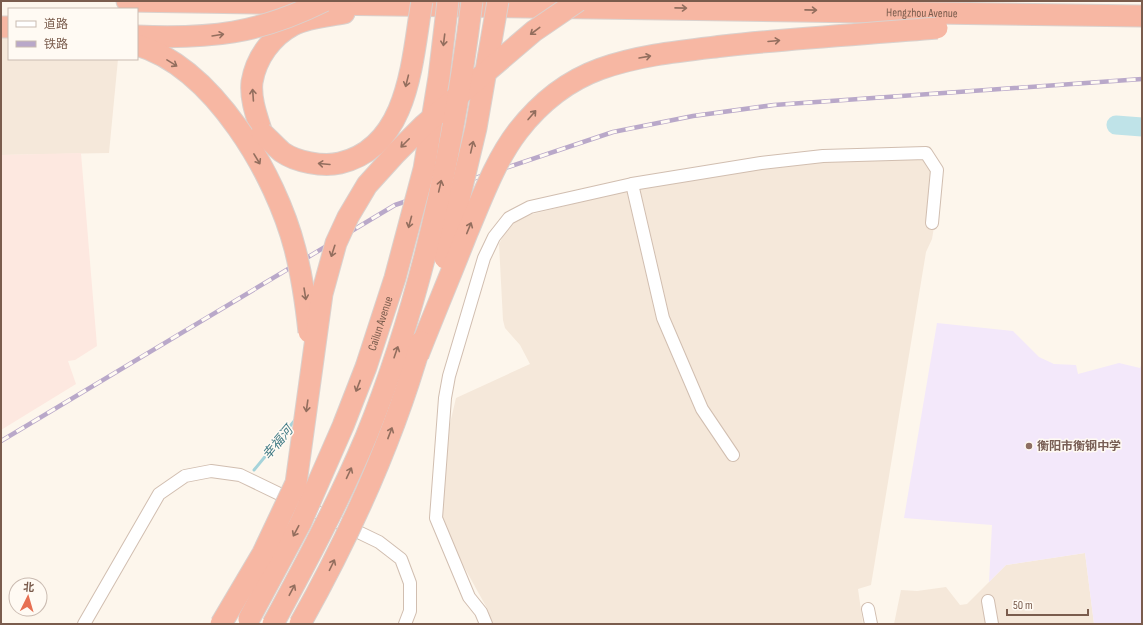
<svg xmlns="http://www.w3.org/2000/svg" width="1143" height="625" font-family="'Sofia Sans Condensed','Noto Sans SC',sans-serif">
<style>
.residential{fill:#f5e8da}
.commercial{fill:#fde8e0}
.education{fill:#f3e8fa}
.water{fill:url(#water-waves);stroke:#a5d3da}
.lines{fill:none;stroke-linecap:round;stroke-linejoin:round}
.stream{stroke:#a5d3da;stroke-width:3}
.river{stroke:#bfe3e8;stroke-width:19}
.street-casing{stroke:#d1beb0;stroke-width:14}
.highway-casing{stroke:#dad1cd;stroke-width:23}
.street{stroke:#fff;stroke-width:12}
.highway{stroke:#f7b7a3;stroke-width:21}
.rail-casing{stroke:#b9a8c9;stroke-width:4.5}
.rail{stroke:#fffaf3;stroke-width:3;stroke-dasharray:9;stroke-linecap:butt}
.highway-bridge-casing{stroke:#dad1cd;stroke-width:23;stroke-linecap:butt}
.highway-bridge{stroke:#f7b7a3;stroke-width:21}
.oneway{stroke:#936e5e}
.education-dot{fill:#8d6e63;stroke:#fffaf3;stroke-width:1.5}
.labels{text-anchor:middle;stroke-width:3;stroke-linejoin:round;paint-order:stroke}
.street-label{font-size:12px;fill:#7a5c4d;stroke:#fffaf3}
.education-label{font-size:12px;font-weight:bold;fill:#785e54;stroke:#fffaf3;text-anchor:start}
.water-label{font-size:13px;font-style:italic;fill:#437c86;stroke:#fffaf3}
</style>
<defs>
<pattern id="water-waves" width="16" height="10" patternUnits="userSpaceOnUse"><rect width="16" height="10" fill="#bfe3e8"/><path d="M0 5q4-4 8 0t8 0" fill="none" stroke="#a0bbbe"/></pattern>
</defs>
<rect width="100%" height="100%" fill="#fdf6ec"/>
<g class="residential">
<polygon points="1,36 9,36 9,59 118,59 109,153 1,155"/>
<polygon points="933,156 934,227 932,239 926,252 871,585 858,589 863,624 491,624 488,610 453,547 441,511 445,445 456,398 530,364 520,345 505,328 503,320 499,244 510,223 525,216 624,191 755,168 825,160"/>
<polygon points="1085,553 1094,624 894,624 901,590 917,591 946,587 960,605 967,604 1006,565"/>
</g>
<polygon class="commercial" points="81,153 97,346 75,360 68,361 76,384 1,430 1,155"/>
<polygon class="education" points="937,323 1013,331 1039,357 1054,364 1076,365 1078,374 1119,363 1140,368 1142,362 1142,624 1094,624 1085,553 1006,565 989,582 992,525 904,518"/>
<polygon class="water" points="1119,119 1142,120 1142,131 1118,130"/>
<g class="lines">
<polyline class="stream" points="254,470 295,420"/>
<polyline class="river" points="1116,125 1142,127"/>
<defs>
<g id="street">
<polyline points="632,184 663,318 702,409 733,455"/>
<polyline points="988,601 992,624"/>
<polyline points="868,609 871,624"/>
<polyline points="84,624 159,494 185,476 211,471 240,475 379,542 401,559 410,583 410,611 405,624"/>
<polyline points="486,624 481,612 469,597 436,518 445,398 449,376 484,258 494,237 509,218 530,207 632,184 761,163 823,156 926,153 937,170 932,223"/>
</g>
<g id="highway">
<path id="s1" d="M127 1 1142 16"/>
<polyline points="1,27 9,27"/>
<path d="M262 133C257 117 250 99 252 82 256 58 272 36 293 25 308 17 328 16 344 13"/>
</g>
</defs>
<use href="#street" class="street-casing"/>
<use href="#highway" class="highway-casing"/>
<use href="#street" class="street"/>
<use href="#highway" class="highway"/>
<defs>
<polyline id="rail" points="1,441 395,205 613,132 693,116 774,105 1142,79"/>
</defs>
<use href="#rail" class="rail-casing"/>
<use href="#rail" class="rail"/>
<defs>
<g id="highway-bridge">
<path d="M137 36C210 39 258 34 324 1"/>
<path d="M137 45C214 68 276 175 295 249 302 276 306 304 309 332"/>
<path d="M262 133C269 139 275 146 282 152 296 162 323 167 340 163 410 147 412 58 422 1"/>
<polyline points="445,258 476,128 498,1"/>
<path d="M418 355C434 314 451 274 467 233 482 198 495 161 518 131 539 104 567 81 600 69 639 55 681 51 723 46 794 38 865 34 937 28"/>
<path id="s2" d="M249 619 301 522 343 426 366 367 395 278 424 169 439 77 448 1"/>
<polyline points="221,624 263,553 296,483 322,294 336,243 348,217 367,185 396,153 424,125 534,31 578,1"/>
<path d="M273 624C306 563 339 501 366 437 421 302 454 146 472 1"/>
<path d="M300 624C350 535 393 440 421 342"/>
</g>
</defs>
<use href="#highway-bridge" class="highway-bridge-casing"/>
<use href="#highway-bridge" class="highway-bridge"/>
</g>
<defs><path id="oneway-shaft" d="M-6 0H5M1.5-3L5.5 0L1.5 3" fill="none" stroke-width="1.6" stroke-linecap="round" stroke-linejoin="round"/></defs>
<g class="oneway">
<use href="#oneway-shaft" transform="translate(681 8) rotate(1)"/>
<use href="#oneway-shaft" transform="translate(811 10) rotate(1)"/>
<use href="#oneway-shaft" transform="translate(535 31) rotate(143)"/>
<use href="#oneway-shaft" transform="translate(218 35) rotate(-9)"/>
<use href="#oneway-shaft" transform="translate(444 40) rotate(97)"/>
<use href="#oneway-shaft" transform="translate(774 41) rotate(-5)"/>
<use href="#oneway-shaft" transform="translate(645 57) rotate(-10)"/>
<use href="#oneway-shaft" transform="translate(172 63) rotate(32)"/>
<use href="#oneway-shaft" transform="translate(407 81) rotate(104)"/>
<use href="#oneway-shaft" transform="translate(253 95) rotate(-94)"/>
<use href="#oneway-shaft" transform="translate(532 115) rotate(-49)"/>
<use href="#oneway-shaft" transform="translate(405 143) rotate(135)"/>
<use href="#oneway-shaft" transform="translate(472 147) rotate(-77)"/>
<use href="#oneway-shaft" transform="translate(257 159) rotate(59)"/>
<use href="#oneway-shaft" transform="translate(324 164) rotate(-175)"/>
<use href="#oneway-shaft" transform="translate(440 186) rotate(-77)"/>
<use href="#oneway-shaft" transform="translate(410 222) rotate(105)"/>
<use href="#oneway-shaft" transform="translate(469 228) rotate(-68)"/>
<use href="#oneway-shaft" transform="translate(333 251) rotate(108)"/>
<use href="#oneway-shaft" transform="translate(305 294) rotate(81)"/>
<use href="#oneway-shaft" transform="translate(396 352) rotate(-71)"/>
<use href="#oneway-shaft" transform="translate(358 386) rotate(111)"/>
<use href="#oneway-shaft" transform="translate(307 406) rotate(98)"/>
<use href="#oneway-shaft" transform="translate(390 433) rotate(-69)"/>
<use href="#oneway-shaft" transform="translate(349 473) rotate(-65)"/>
<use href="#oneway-shaft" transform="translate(296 531) rotate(118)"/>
<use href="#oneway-shaft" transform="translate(332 565) rotate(-64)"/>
<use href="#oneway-shaft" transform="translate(292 590) rotate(-62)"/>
</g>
<circle class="education-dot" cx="1029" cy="446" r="4"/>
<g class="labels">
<g class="street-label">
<text dy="4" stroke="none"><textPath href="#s1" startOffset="795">Hengzhou Avenue</textPath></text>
<text dy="4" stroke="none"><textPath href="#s2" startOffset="324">Cailun Avenue</textPath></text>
</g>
<g class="education-label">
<text x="1037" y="450">衡阳市衡钢中学</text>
</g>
<g class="water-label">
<text transform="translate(277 442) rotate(-50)" y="5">幸福河</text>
</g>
</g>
<rect width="1143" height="625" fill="none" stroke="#7a5c4d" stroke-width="4"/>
<rect x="8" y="8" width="130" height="52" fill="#fffaf3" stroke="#cabbb1"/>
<rect x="16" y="21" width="20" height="6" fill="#ffffff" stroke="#cabbb1"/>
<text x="44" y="28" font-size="12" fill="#7a5c4d">道路</text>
<rect x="16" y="41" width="20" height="6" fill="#b9a8c9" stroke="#cabbb1"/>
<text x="44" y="48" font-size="12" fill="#7a5c4d">铁路</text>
<g transform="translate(28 597) rotate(5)"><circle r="19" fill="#fffaf3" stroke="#cabbb1"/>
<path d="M0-3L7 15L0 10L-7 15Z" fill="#e76f51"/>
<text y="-6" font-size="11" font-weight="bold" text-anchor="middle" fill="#7a5c4d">北</text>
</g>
<path d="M1007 609v6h81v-6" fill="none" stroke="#7a5c4d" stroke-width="2"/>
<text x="1013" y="609" font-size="12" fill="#7a5c4d" stroke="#fffaf3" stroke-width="3" paint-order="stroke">50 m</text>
</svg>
